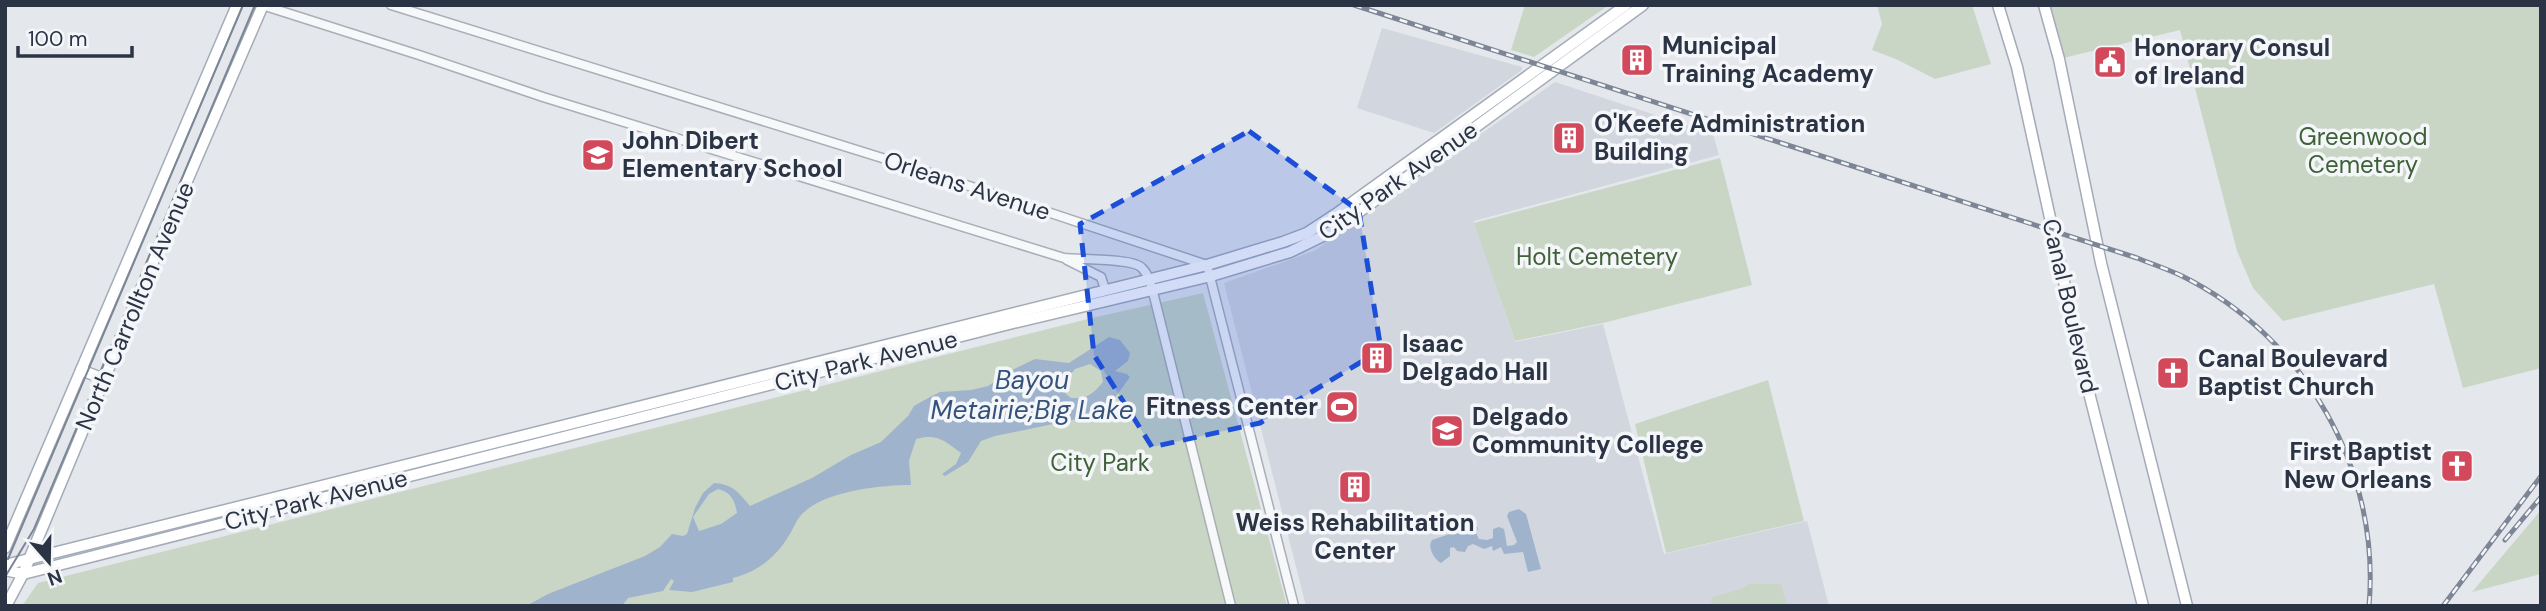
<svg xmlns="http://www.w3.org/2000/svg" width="2546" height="611" font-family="'DM Sans',sans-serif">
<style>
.built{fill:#d2d6de}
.green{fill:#c9d6c5}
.water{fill:#9fb4cc;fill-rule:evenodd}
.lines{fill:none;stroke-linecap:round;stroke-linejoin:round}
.minor-casing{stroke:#a9aeb7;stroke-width:11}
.major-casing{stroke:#a3abb8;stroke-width:13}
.minor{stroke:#f7f8fa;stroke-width:8}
.major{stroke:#fff;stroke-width:10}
.tram{stroke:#7d8696;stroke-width:2}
.rail-casing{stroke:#7d8696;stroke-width:5}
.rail{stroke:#f4f6f9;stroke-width:2.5;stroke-dasharray:8;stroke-linecap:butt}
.marked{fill:#1d4ed8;fill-opacity:0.2;stroke:#1d4ed8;stroke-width:5;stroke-dasharray:14 9;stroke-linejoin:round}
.labels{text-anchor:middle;stroke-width:7;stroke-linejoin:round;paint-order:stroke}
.poi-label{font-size:24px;font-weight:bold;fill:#2b3445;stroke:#f4f6f9;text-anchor:start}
.park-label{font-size:24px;fill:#3f6138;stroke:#f4f6f9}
.street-label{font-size:24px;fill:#2b3445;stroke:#f4f6f9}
.water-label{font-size:26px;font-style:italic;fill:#34527a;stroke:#f4f6f9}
</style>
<rect width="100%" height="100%" fill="#e4e7ec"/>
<g class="built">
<polygon points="1382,28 1522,67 1522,70 1434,133 1357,108"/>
<polygon points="1555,82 1713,134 1719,155 1474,221 1515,342 1603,324 1664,554 1807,521 1829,606 1306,606 1224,283 1314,251"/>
</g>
<g class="green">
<polygon points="1525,5 1609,5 1534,57 1511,50"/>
<polygon points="1877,5 1972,5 1991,64 1935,79 1896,59 1872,50 1882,24"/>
<polygon points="2044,5 2541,5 2541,368 2463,388 2434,284 2283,321 2253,288 2237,251 2180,30 2059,59"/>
<polygon points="1720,158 1752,285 1603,323 1515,341 1474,223"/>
<polygon points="1203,293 1287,606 22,606 38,583 1092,318"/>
<polygon points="1768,380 1804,521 1666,553 1635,424"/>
<polygon points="2541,510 2541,574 2472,592"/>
<polygon points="1749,584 1781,584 1787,606 1712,606 1711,600 1714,597 1744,588"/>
</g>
<g class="water">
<path d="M1109 337 1120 340 1130 353 1128 361 1115 371 1127 374 1130 377C1117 394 1105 418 1082 418L995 436 981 441 968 462 945 476 942 474 956 464 961 453C945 441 937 433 916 439L909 461 911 485C881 485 824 491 802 514 796 520 793 530 788 537 776 557 756 573 733 578V582L692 592 669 590 674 581 671 579 663 591 628 598 622 606H526L548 594 645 556 660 547 672 534 683 536 687 534 695 508 703 493 714 483C733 484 739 493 750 506L812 478 851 455 881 442 908 416 914 406 930 397 940 392 971 390 988 386 1012 370 1035 359 1069 363ZM1090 364 1101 371 1103 382C1093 394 1087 399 1071 398L1066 394 1063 383 1075 369ZM718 489C731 492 735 501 737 513L721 524 699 531 693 517 709 494Z"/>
<path d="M1519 509 1526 514 1541 569 1528 572 1523 552 1504 554 1501 547 1493 551 1492 546 1484 549 1473 544 1468 546 1465 552 1457 551 1454 547 1450 548V556L1441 563C1434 559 1427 547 1432 540L1464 529 1467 524 1474 523 1478 528 1476 533 1479 539 1487 540 1493 538V529L1499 527 1504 529 1507 546 1514 545 1517 542 1507 516 1509 512Z"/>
</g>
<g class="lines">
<defs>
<g id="minor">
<path d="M262 5 419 55 543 97 1064 258C1082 260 1133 258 1142 268 1150 276 1152 289 1155 300L1231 606"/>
<polyline points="391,5 924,171 1207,265 1294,606"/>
<polyline points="1067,260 1101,277 1105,289"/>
</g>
<g id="major">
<polyline points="1998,5 2017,67 2084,373 2143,606"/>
<polyline points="2044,5 2059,59 2101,263 2187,606"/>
<polyline points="81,370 104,379"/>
<polyline points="5,548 237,5"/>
<polyline points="5,565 1207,265 1283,242 1307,233 1336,214 1626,5"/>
<polyline points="5,570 23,574 1013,323 1211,276 1290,252 1333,231 1643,5"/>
<polyline points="6,606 23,574 181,195 263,5"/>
</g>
</defs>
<use href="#minor" class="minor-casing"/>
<use href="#major" class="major-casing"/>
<use href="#minor" class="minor"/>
<use href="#major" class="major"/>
<g class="tram">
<polyline points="8,559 243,5"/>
<polyline points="5,577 34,529 255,5"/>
</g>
<defs>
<g id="rail">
<path d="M1354 5 2137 258C2152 264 2167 269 2182 276 2305 337 2381 469 2369 606"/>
<polyline points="2505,540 2541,497"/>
<polyline points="2443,606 2541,476"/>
</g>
</defs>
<use href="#rail" class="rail-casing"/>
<use href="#rail" class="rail"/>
</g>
<path class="marked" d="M1249 131 1359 211 1381 350 1260 423 1152 447 1094 355 1080 224Z"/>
<defs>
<symbol id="building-square" viewBox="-11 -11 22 22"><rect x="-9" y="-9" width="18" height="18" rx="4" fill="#d1495b" stroke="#f4f6f9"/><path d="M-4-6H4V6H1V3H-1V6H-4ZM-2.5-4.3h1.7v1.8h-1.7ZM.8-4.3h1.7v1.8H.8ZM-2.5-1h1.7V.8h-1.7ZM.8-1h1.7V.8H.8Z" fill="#fff"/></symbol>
<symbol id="civic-square" viewBox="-11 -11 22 22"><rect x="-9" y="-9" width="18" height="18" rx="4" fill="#d1495b" stroke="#f4f6f9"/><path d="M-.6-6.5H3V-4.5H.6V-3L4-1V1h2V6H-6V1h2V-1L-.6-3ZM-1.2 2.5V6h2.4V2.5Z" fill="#fff"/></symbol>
<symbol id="school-square" viewBox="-11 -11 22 22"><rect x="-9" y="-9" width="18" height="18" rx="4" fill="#d1495b" stroke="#f4f6f9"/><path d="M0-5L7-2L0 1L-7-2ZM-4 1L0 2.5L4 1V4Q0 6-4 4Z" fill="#fff"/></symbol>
<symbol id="church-square" viewBox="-11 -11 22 22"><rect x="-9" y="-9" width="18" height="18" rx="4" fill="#d1495b" stroke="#f4f6f9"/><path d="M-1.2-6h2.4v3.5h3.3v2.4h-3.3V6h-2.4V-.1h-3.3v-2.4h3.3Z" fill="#fff"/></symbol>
<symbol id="stadium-square" viewBox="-11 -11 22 22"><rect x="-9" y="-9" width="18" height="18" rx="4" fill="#d1495b" stroke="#f4f6f9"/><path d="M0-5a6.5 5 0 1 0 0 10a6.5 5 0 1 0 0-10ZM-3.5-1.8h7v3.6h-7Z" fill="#fff"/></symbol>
<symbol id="university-square" viewBox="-11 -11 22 22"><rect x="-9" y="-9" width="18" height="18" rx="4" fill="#d1495b" stroke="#f4f6f9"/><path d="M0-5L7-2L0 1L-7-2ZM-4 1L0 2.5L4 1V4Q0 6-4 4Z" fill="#fff"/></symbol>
</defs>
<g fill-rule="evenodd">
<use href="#building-square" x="1618" y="41" width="38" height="38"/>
<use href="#civic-square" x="2091" y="43" width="38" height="38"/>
<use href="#building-square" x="1550" y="119" width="38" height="38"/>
<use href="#school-square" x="579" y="136" width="38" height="38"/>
<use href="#building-square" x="1358" y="339" width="38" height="38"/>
<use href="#church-square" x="2154" y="354" width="38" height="38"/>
<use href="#stadium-square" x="1323" y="388" width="38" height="38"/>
<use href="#university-square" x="1428" y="412" width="38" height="38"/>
<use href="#church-square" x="2438" y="447" width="38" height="38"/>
<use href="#building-square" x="1336" y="468" width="38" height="38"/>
</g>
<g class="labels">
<g class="poi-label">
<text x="1662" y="54">Municipal<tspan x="1662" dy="28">Training Academy</tspan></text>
<text x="2134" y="56">Honorary Consul<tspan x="2134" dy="28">of Ireland</tspan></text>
<text x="1594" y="132">O'Keefe Administration<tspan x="1594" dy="28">Building</tspan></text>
<text x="622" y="149">John Dibert<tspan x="622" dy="28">Elementary School</tspan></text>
<text x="1402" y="352">Isaac<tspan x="1402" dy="28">Delgado Hall</tspan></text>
<text x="2198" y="367">Canal Boulevard<tspan x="2198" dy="28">Baptist Church</tspan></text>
<text x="1318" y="415" text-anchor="end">Fitness Center</text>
<text x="1472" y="425">Delgado<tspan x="1472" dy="28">Community College</tspan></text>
<text x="2432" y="460" text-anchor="end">First Baptist<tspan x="2432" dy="28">New Orleans</tspan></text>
<text x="1355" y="531" text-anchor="middle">Weiss Rehabilitation<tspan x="1355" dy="28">Center</tspan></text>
</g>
<g class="park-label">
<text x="2363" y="145">Greenwood<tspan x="2363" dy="28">Cemetery</tspan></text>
<text x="1597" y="265">Holt Cemetery</text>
<text x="1100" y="471">City Park</text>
</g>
<g class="street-label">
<text transform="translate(1398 181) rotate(-35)" y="8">City Park Avenue</text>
<text transform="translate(967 186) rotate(18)" y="8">Orleans Avenue</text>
<text transform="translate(135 306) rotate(-67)" y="8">North Carrollton Avenue</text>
<text transform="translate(2070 306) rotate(77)" y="8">Canal Boulevard</text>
<text transform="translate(866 361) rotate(-14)" y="8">City Park Avenue</text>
<text transform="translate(316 500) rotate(-14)" y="8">City Park Avenue</text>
</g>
<g class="water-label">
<text x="1032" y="389">Bayou<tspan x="1032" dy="30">Metairie;Big Lake</tspan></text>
</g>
</g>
<rect width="2546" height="611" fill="none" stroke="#2b3445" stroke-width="14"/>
<g transform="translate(49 562) rotate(160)" stroke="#f4f6f9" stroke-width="5" paint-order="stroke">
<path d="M0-5L12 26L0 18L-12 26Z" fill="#2b3445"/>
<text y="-10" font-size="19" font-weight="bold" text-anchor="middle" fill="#2b3445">N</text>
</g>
<path d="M18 46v10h114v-10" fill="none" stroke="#2b3445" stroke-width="3.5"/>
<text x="28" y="46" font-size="21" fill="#2b3445" stroke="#f4f6f9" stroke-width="5" paint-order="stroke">100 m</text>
</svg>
